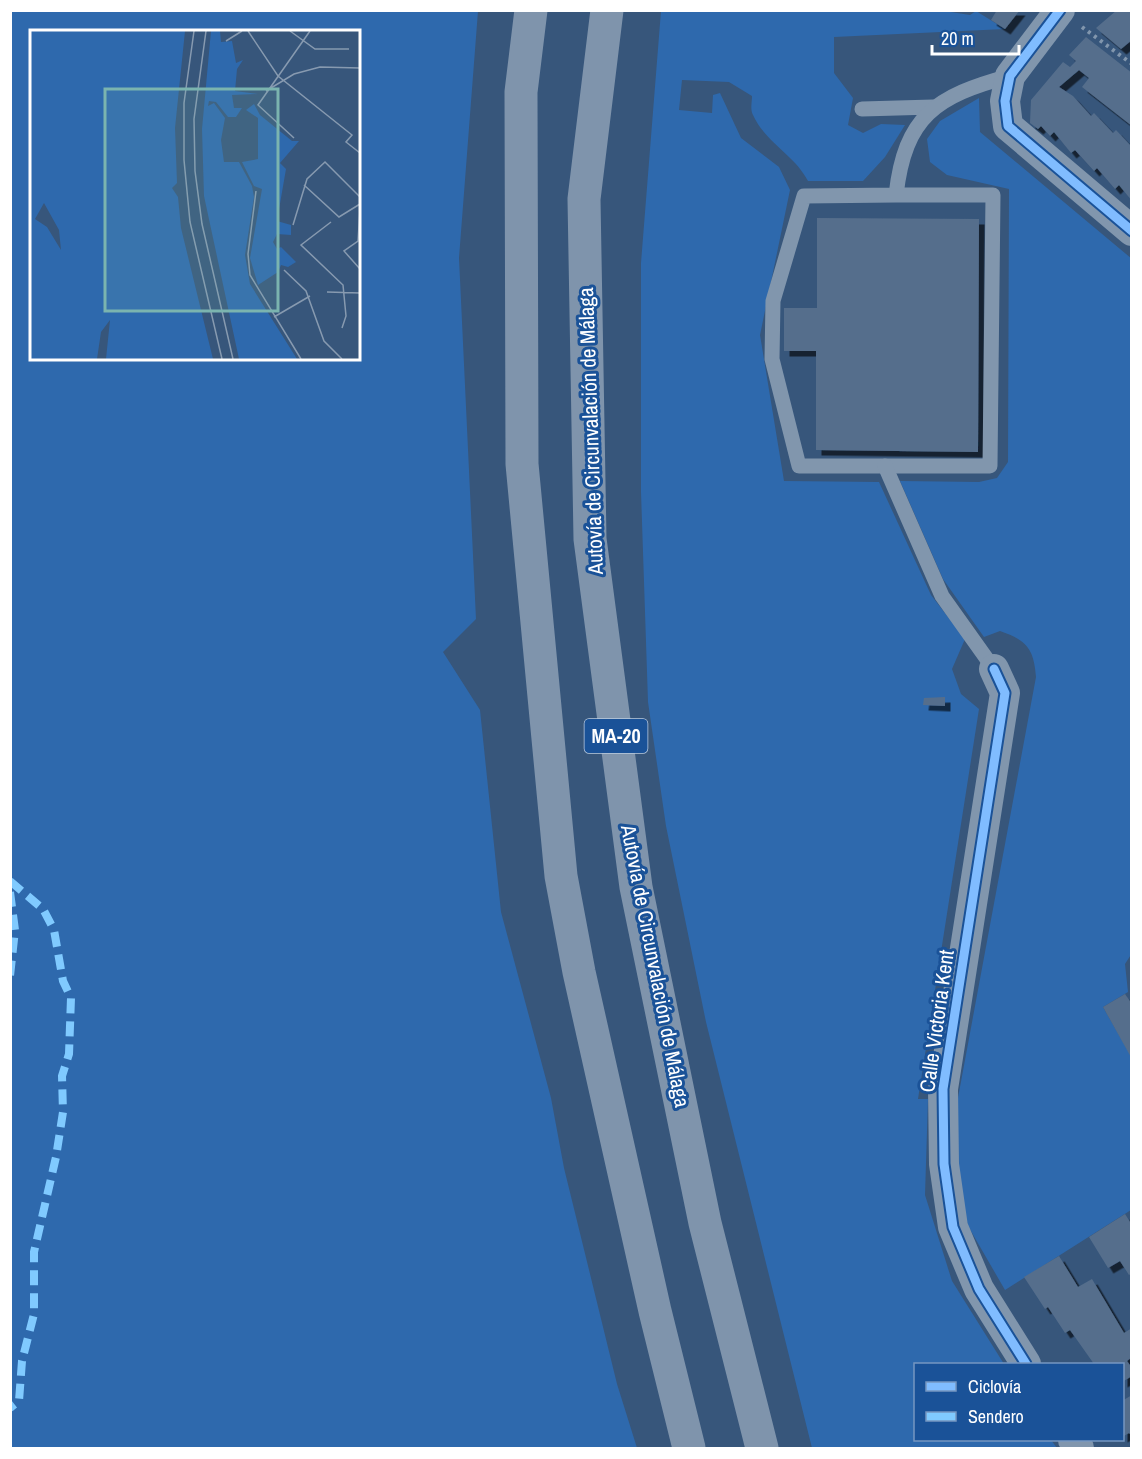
<svg xmlns="http://www.w3.org/2000/svg" width="1142" height="1459" font-family="'Archivo Narrow',sans-serif">
<style>
.green{fill:#2e69ad;fill-rule:evenodd}
.building{fill:#556e8c;filter:url(#shadow)}
.lines{fill:none;stroke-linecap:round;stroke-linejoin:round}
.path{stroke:#8196ad;stroke-width:4;stroke-dasharray:3 4.5;stroke-linecap:butt}
.lane{stroke:#8196ad;stroke-width:15}
.street{stroke:#8196ad;stroke-width:30}
.highway{stroke:#7f94ac;stroke-width:33}
.quiet{stroke:#80caff;stroke-width:8;stroke-dasharray:15 8;stroke-linecap:butt}
.cycleway-casing{stroke:#1a5298;stroke-width:13}
.cycleway{stroke:#80bcff;stroke-width:9}
.labels{text-anchor:middle;stroke-width:6;stroke-linejoin:round;paint-order:stroke}
.shield{fill:#1a5298;stroke:#bacbe0;stroke-width:1.5}
.shield-label{font-size:20px;font-weight:bold;fill:#fff}
.street-label{font-size:21px;fill:#fff;stroke:#1a5298}
.inset-road{fill:none;stroke:#879ab0;stroke-width:1.5}
.view{fill:#7bb4af;fill-opacity:0.15;stroke:#7bb4af;stroke-width:3}
.inset-edge{fill:none;stroke:#fff;stroke-width:3}
</style>
<defs>
<filter id="shadow"><feDropShadow dx="5.5" dy="5.5" stdDeviation="0" flood-color="#0009"/></filter>
</defs>
<rect width="100%" height="100%" fill="#37567b"/>
<g class="green">
<path d="M938 10 970 15 976 11 1005 29 834 37V73L853 98 848 125 863 133 881 124 905 125 885 157 863 181H808C795 155 765 142 753 115 750 110 752 102 752 96L729 82 682 80 679 110 712 113 713 95 720 93 741 138 779 167 790 190 760 335 784 481 879 482 931 595 965 639 952 669 961 694 979 709 918 1099H928L925 1195 952 1281 1004 1364H916V1440H1051L1057 1448H812L706 1022 666 826 648 702 641 492V263L661 11Z"/>
<path d="M10 11H478L459 258 476 619 443 652 480 710 501 912 551 1098 564 1168 617 1384 637 1448H11ZM32 32H358V358H32Z"/>
<path d="M979 98 980 132 1132 259V953L1125 964 1128 992 1103 1007 1131 1056V1210L1005 1290 968 1226 954 1173 955 1114 1036 677C1034 648 1026 640 1000 631L984 637 943 579 900 481 979 482 997 478 1008 462 1009 189 947 175 930 162 927 139 940 121Z"/>
</g>
<g class="building">
<polygon points="997,10 1020,10 1005,29 991,20"/>
<polygon points="1117,10 1132,10 1132,40 1121,49 1096,28"/>
<polygon points="1086,37 1132,73 1132,126 1082,87 1089,78 1079,70 1059,87 1073,96 1091,116 1094,113 1113,133 1116,130 1132,147 1132,201 1119,185 1115,189 1097,168 1094,171 1075,150 1071,153 1054,132 1050,136 1041,126 1038,129 1030,123 1031,100 1063,62 1070,67 1076,61 1069,55"/>
<polygon points="817,218 979,219 978,452 816,450 816,351 784,351 784,308 817,308"/>
<polygon points="945,697 945,706 923,705 924,698"/>
<polygon points="1125,994 1132,1004 1132,1059 1103,1007"/>
<polygon points="1125,1214 1132,1225 1132,1273 1129,1275 1120,1261 1108,1268 1089,1237"/>
<polygon points="1059,1256 1078,1287 1092,1279 1124,1333 1132,1328 1132,1357 1127,1361 1132,1368 1132,1376 1122,1382 1122,1364 1094,1364 1070,1330 1065,1333 1048,1307 1045,1309 1024,1277"/>
<polygon points="1132,1395 1132,1436 1129,1433 1122,1437 1122,1401"/>
</g>
<g class="lines">
<polyline class="path" points="1082,27 1132,64"/>
<g class="lane">
<polyline points="862,109 933,107"/>
<path d="M896 195H993L990 466H799L772 359 773 301 804 196 896 195C905 116 936 96 1010 76"/>
<polyline points="885,466 942,596 994,669"/>
</g>
<g class="street">
<polyline points="1060,10 1010,76 1005,101 1008,126 1132,231"/>
<polyline points="994,669 1005,693 943,1089 944,1164 953,1227 979,1289 1026,1364"/>
<polyline points="1073,1440 1079,1448"/>
</g>
<g class="highway">
<polyline points="531,10 521,92 522,464 561,876 579,972 655,1311 689,1448"/>
<polyline points="607,10 584,199 590,539 636,887 705,1223 762,1448"/>
</g>
<g class="quiet">
<polyline points="10,881 43,909 54,930 63,981 71,998 69,1054 62,1076 63,1112 56,1157 34,1252 34,1314 22,1361 19,1401 10,1408"/>
<polyline points="10,892 15,930 10,976"/>
</g>
<defs>
<g id="cycleway">
<polyline points="1060,10 1010,76 1005,101 1008,126 1132,231"/>
<polyline points="994,669 1005,693 943,1089 944,1164 953,1227 979,1289 1026,1364"/>
</g>
</defs>
<use href="#cycleway" class="cycleway-casing"/>
<use href="#cycleway" class="cycleway"/>
</g>
<g class="labels">
<rect class="shield" x="584.5" y="719" width="63" height="34" rx="4.5"/>
<g class="shield-label">
<text x="616" y="743">MA-20</text>
</g>
<g class="street-label">
<text transform="translate(591 431) rotate(-92)" y="7">Autovía de Circunvalación de Málaga</text>
<text transform="translate(655 966) rotate(79)" y="7">Autovía de Circunvalación de Málaga</text>
<text transform="translate(937 1021) rotate(-82)" y="7">Calle Victoria Kent</text>
</g>
</g>
<g transform="translate(30 30)">
<rect width="330" height="330" fill="#37567b"/>
<path d="M0 1H155L145 98 147 153 142 158 148 167 151 198 183 329H76L80 290 71 302 67 329H0ZM14 173 29 200 31 220 17 197 5 189ZM181 1H190L191 12 202 11 206 33 213 30 207 39 205 61 228 64 202 65 204 78H212L206 87H198L186 72 179 71 178 76 184 73 195 88 191 110 194 132H209L222 156 224 167 215 225 220 254 267 329H209L174 166 172 99ZM224 74 230 85 262 111H269L250 133 256 139 247 191 261 195V205L247 204 243 212 247 219 251 217 266 232 258 237 251 235 248 242 228 255 220 228 232 159 224 156 212 132 228 129V88L216 80Z" fill="#2e69ad" fill-rule="evenodd"/>
<path class="inset-road" d="M164 1 154 73V130L160 192 192 329M176 1 164 89 165 141 172 194 203 329M218 1 248 46 322 105 316 112 330 123M260 1 285 19H319M196 11 212 1M236 61 264 44 290 37 330 38M264 108 228 75 280 1M274 155 309 187 330 174M226 161 218 224 220 245 271 329M330 180 328 211 314 221 330 239M301 192 271 215 313 255 316 286 312 298M263 195 277 149 295 132 330 167M254 240 276 261 294 311 312 329M297 262 330 263M244 287 280 266"/>
<path class="view" d="M75 59H248V281H75Z"/>
<rect width="330" height="330" class="inset-edge"/>
</g>
<rect width="1142" height="1459" fill="none" stroke="#ffffff" stroke-width="24"/>
<rect x="914" y="1363" width="210" height="78" fill="#1a5298" stroke="#7697c1" stroke-width="1.5"/>
<rect x="926" y="1382" width="30" height="9" fill="#80bcff" stroke="#7697c1" stroke-width="1.5"/>
<text x="968" y="1393" font-size="18" fill="#ffffff">Ciclovía</text>
<rect x="926" y="1412" width="30" height="9" fill="#80caff" stroke="#7697c1" stroke-width="1.5"/>
<text x="968" y="1423" font-size="18" fill="#ffffff">Sendero</text>
<path d="M932 45v9h87v-9" fill="none" stroke="#ffffff" stroke-width="3"/>
<text x="941" y="45" font-size="18" fill="#ffffff" stroke="#1a5298" stroke-width="4.5" paint-order="stroke">20 m</text>
</svg>
